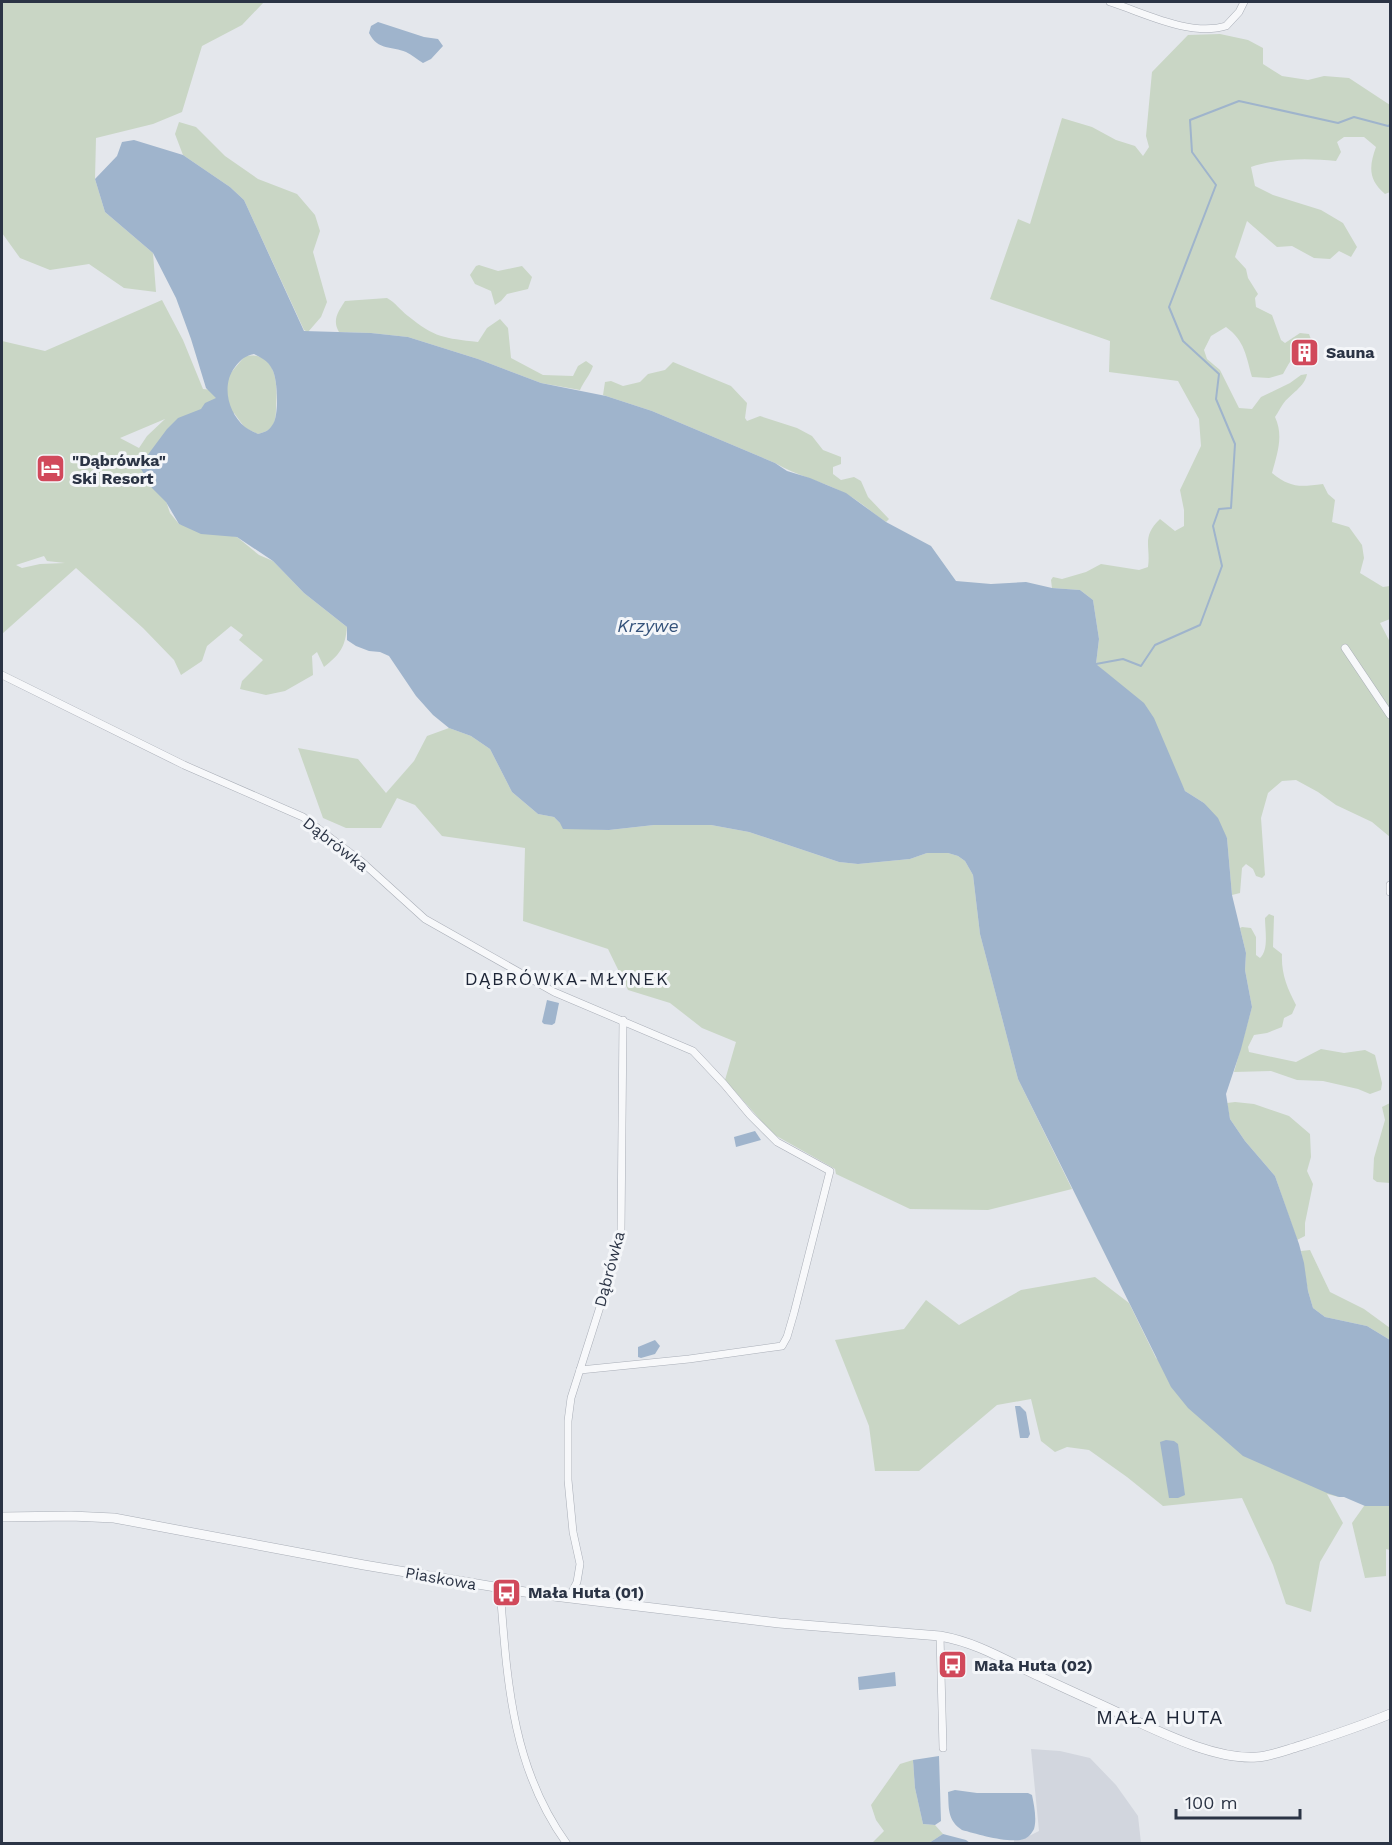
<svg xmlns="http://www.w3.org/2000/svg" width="1392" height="1845" font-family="'Work Sans',sans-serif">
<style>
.built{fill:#d2d6de}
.green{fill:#c9d6c5;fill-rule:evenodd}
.water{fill:#9fb4cc;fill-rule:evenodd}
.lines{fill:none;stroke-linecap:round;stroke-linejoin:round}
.stream{stroke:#9fb4cc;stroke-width:2}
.minor-casing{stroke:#a9aeb7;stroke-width:8}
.tertiary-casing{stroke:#a9aeb7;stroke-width:10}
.minor{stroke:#f7f8fa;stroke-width:7}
.tertiary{stroke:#f7f8fa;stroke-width:9}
.labels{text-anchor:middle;stroke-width:6;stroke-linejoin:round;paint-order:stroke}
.poi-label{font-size:16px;font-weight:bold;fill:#2b3445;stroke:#f4f6f9;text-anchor:start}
.street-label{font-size:16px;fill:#2b3445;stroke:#f4f6f9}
.water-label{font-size:18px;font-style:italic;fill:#34527a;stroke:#f4f6f9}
.neighbourhood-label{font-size:18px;letter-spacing:1.5px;fill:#1d2536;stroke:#f4f6f9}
.quarter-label{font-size:20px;letter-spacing:1.5px;fill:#1d2536;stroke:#f4f6f9}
</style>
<rect width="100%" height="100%" fill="#e4e7ec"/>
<polygon class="built" points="1031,1749 1060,1751 1090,1758 1116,1785 1138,1816 1141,1843 1014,1844 1014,1840 1023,1839 1039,1831"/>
<g class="green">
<polygon points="2,2 264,2 242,25 202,46 182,112 153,124 96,138 95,179 105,212 153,253 156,292 124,288 89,264 50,270 20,258 2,233"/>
<path d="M1220 34 1248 40 1263 48V64L1282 76 1308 80 1324 76 1349 78 1390 105V192L1385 194C1368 180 1369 166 1376 147L1364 137H1344L1337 142 1341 152 1336 161C1308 158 1278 158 1251 167L1255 186 1273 195 1321 210 1343 223 1357 247 1351 257 1339 251 1330 259 1314 258 1292 246 1277 247 1247 221 1235 257 1246 269 1248 278 1258 294 1255 298 1256 307 1272 315 1281 340 1285 343 1300 333 1309 334 1312 342C1298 348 1290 361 1283 374L1269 378 1252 377C1246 356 1245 341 1226 327L1211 336 1204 350 1207 359 1220 370 1239 408 1252 409 1261 397 1290 383 1301 375 1307 374C1305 387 1290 394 1283 404 1280 408 1278 413 1275 417 1284 436 1277 454 1272 473 1291 488 1299 487 1323 484L1328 494 1335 500 1332 522 1349 527 1362 545 1364 558 1360 573 1383 587 1390 586V619L1380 623 1390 642V837L1372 822 1336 805 1318 792 1296 780 1282 781 1268 793 1261 818 1265 875 1262 878 1256 876 1253 869 1246 864 1242 868 1240 893 1232 895 1227 838 1204 803 1185 791 1175 772 1113 679 1096 664 1099 639 1093 600 1080 590 1052 588 1051 580 1053 577 1062 579 1086 572 1101 564 1139 570 1148 567C1151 546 1141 537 1160 519L1175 531 1184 526V510L1180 490 1201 446 1199 419 1178 381 1109 372 1110 341 990 299 1018 219 1030 224 1062 118 1092 127 1116 140 1135 146 1143 156 1149 147 1146 136 1152 72 1188 35Z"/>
<polygon points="179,122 196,127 225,156 258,179 297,194 315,215 320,231 313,252 327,302 321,317 308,332 304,330 244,200 230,187 183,155 175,134"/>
<polygon points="479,265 498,271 522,266 532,277 528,289 507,294 501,301 495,305 491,291 475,284 470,275 476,266"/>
<path d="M387 298C396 303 400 310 408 316 435 338 444 338 478 342L487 328 500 319 508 328 511 358 543 375 573 376 578 366 586 361 593 366C590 375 584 381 580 390L541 383 478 359 408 337 371 333 339 332C332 320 338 312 345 301Z"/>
<path d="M162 300 183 340 203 389 213 390 229 375 245 356C276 351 278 383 276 406 276 412 276 420 273 425 269 431 265 432 258 434L245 428 234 413 158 477 170 513 179 524 237 537 259 555 273 561 304 593 347 627C345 648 340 654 324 667L317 652 312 656 313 675 285 691 266 695 240 689 242 681 263 660 239 640 243 635 231 626 207 646 202 661 181 675 174 660 143 628 76 568 2 634V341L45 351ZM165 419 147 436 139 448 120 438ZM44 556 47 561 65 563 40 564 22 568 16 565Z"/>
<path d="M673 362 731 386 747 403 745 418 747 421 760 416 797 428 812 436 823 450 841 457V464L833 467V474L841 480 854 477 861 481 868 497 889 519 886 522C872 513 859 500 844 493 822 481 797 476 775 463L652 411 603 395 605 382 611 381 623 386 640 382 648 374 665 370Z"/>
<polygon points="449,728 471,736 490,749 512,792 538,814 554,817 560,823 594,829 609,830 654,825 711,825 749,832 839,862 858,864 910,859 927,853 948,853 958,856 965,861 973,875 980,934 1018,1079 1072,1189 988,1210 910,1209 836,1174 835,1169 773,1134 725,1080 736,1042 702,1028 670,1003 628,990 608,949 523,921 525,848 442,836 415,805 397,798 381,828 346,828 323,818 298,748 358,759 386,793 414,761 427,736"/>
<path d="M1269 914 1274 916 1273 947 1282 954C1281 973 1287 988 1296 1005L1292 1014 1284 1018 1282 1027 1267 1033 1254 1035 1248 1047 1249 1052 1296 1062 1321 1049 1344 1053 1365 1050 1375 1055 1382 1083 1381 1090 1370 1094 1358 1089 1323 1081 1297 1080 1271 1071 1234 1072 1252 1007 1245 970 1246 953 1240 928 1242 927 1251 928 1256 937V955L1260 958C1269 950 1265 930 1265 918Z"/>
<polygon points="1235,1102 1254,1104 1289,1116 1310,1134 1311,1157 1307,1171 1313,1184 1305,1223 1305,1236 1297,1240 1275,1176 1245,1141 1230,1119 1227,1103"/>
<polygon points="1390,1103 1390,1183 1377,1182 1373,1179 1374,1158 1385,1120 1382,1107"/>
<polygon points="1310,1250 1330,1292 1364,1309 1390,1328 1390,1340 1367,1326 1325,1317 1313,1308 1308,1291 1301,1251"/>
<polygon points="1095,1277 1129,1303 1156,1358 1339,1497 1327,1494 1343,1523 1320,1562 1311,1612 1286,1604 1273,1565 1242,1498 1163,1506 1127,1477 1089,1450 1067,1447 1055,1452 1041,1441 1031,1399 997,1405 919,1471 875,1471 869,1426 835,1340 904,1329 926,1300 959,1325 1021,1290"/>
<polygon points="1390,1487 1390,1550 1386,1549 1386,1576 1365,1578 1352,1523 1364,1506"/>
<polygon points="913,1760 915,1788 923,1824 935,1825 943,1834 929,1843 872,1843 884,1831 876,1820 871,1805 900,1764"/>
</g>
<g class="water">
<path d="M378 22 424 37 438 39 443 46 431 59 423 63C418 60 412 55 406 52 392 46 378 51 369 33L371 26Z"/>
<path d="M134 140 183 155 230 187 244 200 304 331 371 333 408 337 478 359 541 383 606 396 652 411 775 463 787 471 810 478 846 493 886 522 931 546 956 581 991 584 1026 582 1052 588 1080 590 1093 600 1099 639 1096 664 1144 703 1154 718 1185 791 1204 803 1218 818 1227 838 1232 895 1246 953 1245 970 1252 1007 1241 1049 1226 1094 1230 1119 1245 1141 1275 1176 1299 1244 1304 1263 1308 1291 1313 1308 1325 1317 1367 1326 1390 1340V1506H1365L1344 1497H1339L1327 1493 1243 1456 1188 1408 1171 1387 1018 1079 980 934 973 875 965 861 958 856 948 853H927L910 859 858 864 839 862 749 832 711 825H654L609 830 563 829 560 823 554 817 538 814 512 792 490 749 471 736 449 728 433 715 416 696 389 656 380 652 369 651 356 646 347 640V627L304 593 273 561 237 537 201 534 179 524 166 502 152 488 141 469V464L167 429 178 418 201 409 205 403 216 398 206 388 191 339 176 298 153 253 105 212 95 179 117 156 122 142ZM254 354C262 358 268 361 272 369 278 379 279 415 273 424 269 431 265 432 258 434 254 432 249 430 245 427 228 413 221 385 235 367 241 359 245 356 254 354Z"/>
<polygon points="547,1000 559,1003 555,1023 552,1025 544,1024 542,1022"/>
<polygon points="755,1131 761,1140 736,1147 734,1137"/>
<polygon points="655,1340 660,1346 655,1354 641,1358 638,1357 638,1347"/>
<polygon points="1015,1406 1020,1406 1026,1412 1030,1434 1028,1438 1020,1438"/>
<polygon points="1166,1440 1174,1441 1178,1444 1185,1495 1178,1498 1169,1498 1160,1442"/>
<polygon points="895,1672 896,1686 859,1690 858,1677"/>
<polygon points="939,1756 941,1821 935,1825 923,1824 915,1788 913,1760"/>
<path d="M955 1790 977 1793H1028L1032 1795C1034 1805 1037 1819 1034 1829 1032 1833 1028 1838 1024 1839 1009 1844 977 1834 962 1830 947 1820 949 1808 948 1792Z"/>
<polygon points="943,1834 966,1840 970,1843 929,1843"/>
</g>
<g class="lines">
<polyline class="stream" points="1096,664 1123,659 1141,666 1155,645 1200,625 1222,566 1213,526 1219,509 1231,508 1235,444 1216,399 1219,374 1183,341 1169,307 1216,185 1192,152 1190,120 1239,101 1338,123 1354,117 1388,126 1390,125"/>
<defs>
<g id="minor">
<path d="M1110 2C1145 13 1190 37 1226 26L1239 12 1244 2"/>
<polyline points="1345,648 1390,715"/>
<polyline points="2,675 184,765 303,817 362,862 425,919 554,992 693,1051 724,1084 750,1115 777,1142 830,1171 794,1313 787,1337 782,1346 689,1359 580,1370"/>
<polyline points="1390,885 1390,892"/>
<path d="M500 1588C507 1678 511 1767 567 1844"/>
<polyline points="569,1598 577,1582 580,1564 573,1532 568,1480 568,1421 571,1398 613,1266 621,1230 623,1020"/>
<polyline points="940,1636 943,1748"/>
</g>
<path id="tertiary" d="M2 1517 71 1516 114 1518 364 1565 537 1594 779 1623 940 1636C979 1643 1006 1661 1041 1677 1068 1690 1096 1702 1123 1715 1160 1732 1215 1760 1257 1757 1271 1756 1286 1750 1300 1746 1331 1736 1361 1726 1390 1714"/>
</defs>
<use href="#minor" class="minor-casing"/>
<use href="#tertiary" class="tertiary-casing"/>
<use href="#minor" class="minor"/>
<use href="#tertiary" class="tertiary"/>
</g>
<defs>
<symbol id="building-square" viewBox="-11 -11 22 22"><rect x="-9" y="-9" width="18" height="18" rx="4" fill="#d1495b" stroke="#f4f6f9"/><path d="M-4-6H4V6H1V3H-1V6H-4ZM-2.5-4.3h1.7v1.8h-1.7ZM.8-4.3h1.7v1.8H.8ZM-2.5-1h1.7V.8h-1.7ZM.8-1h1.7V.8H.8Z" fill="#fff"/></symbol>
<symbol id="hotel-square" viewBox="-11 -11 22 22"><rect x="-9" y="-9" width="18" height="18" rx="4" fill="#d1495b" stroke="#f4f6f9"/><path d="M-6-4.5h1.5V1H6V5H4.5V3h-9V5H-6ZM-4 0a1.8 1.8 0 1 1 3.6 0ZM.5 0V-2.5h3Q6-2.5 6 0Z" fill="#fff"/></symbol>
<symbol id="bus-square" viewBox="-11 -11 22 22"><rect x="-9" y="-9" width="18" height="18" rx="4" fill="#d1495b" stroke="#f4f6f9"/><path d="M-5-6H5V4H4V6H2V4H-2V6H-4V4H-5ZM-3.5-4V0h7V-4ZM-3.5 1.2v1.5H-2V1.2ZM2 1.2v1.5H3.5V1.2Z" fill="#fff"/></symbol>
</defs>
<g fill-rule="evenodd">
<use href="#building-square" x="1288" y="336" width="33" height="33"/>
<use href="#hotel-square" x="34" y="452" width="33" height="33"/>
<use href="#bus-square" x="490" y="1576" width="33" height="33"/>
<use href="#bus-square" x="936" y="1648" width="33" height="33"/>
</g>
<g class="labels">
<g class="poi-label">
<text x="1326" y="358">Sauna</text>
<text x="72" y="466">"Dąbrówka"<tspan x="72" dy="18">Ski Resort</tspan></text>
<text x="528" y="1598">Mała Huta (01)</text>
<text x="974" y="1671">Mała Huta (02)</text>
</g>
<g class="street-label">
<text transform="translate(336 844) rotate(38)" y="6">Dąbrówka</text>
<text transform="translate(609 1269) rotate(-75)" y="6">Dąbrówka</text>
<text transform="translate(441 1578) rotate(10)" y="6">Piaskowa</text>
</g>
<g class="water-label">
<text x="648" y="632">Krzywe</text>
</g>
<g class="neighbourhood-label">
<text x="567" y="985">DĄBRÓWKA-MŁYNEK</text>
</g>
<g class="quarter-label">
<text x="1160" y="1724">MAŁA HUTA</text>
</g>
</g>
<rect width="1392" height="1845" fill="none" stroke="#2b3445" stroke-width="6"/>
<path d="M1176 1809v9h124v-9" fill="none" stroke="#2b3445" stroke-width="3"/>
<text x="1185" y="1809" font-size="18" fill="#2b3445" stroke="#f4f6f9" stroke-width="4.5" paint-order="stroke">100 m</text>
</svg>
